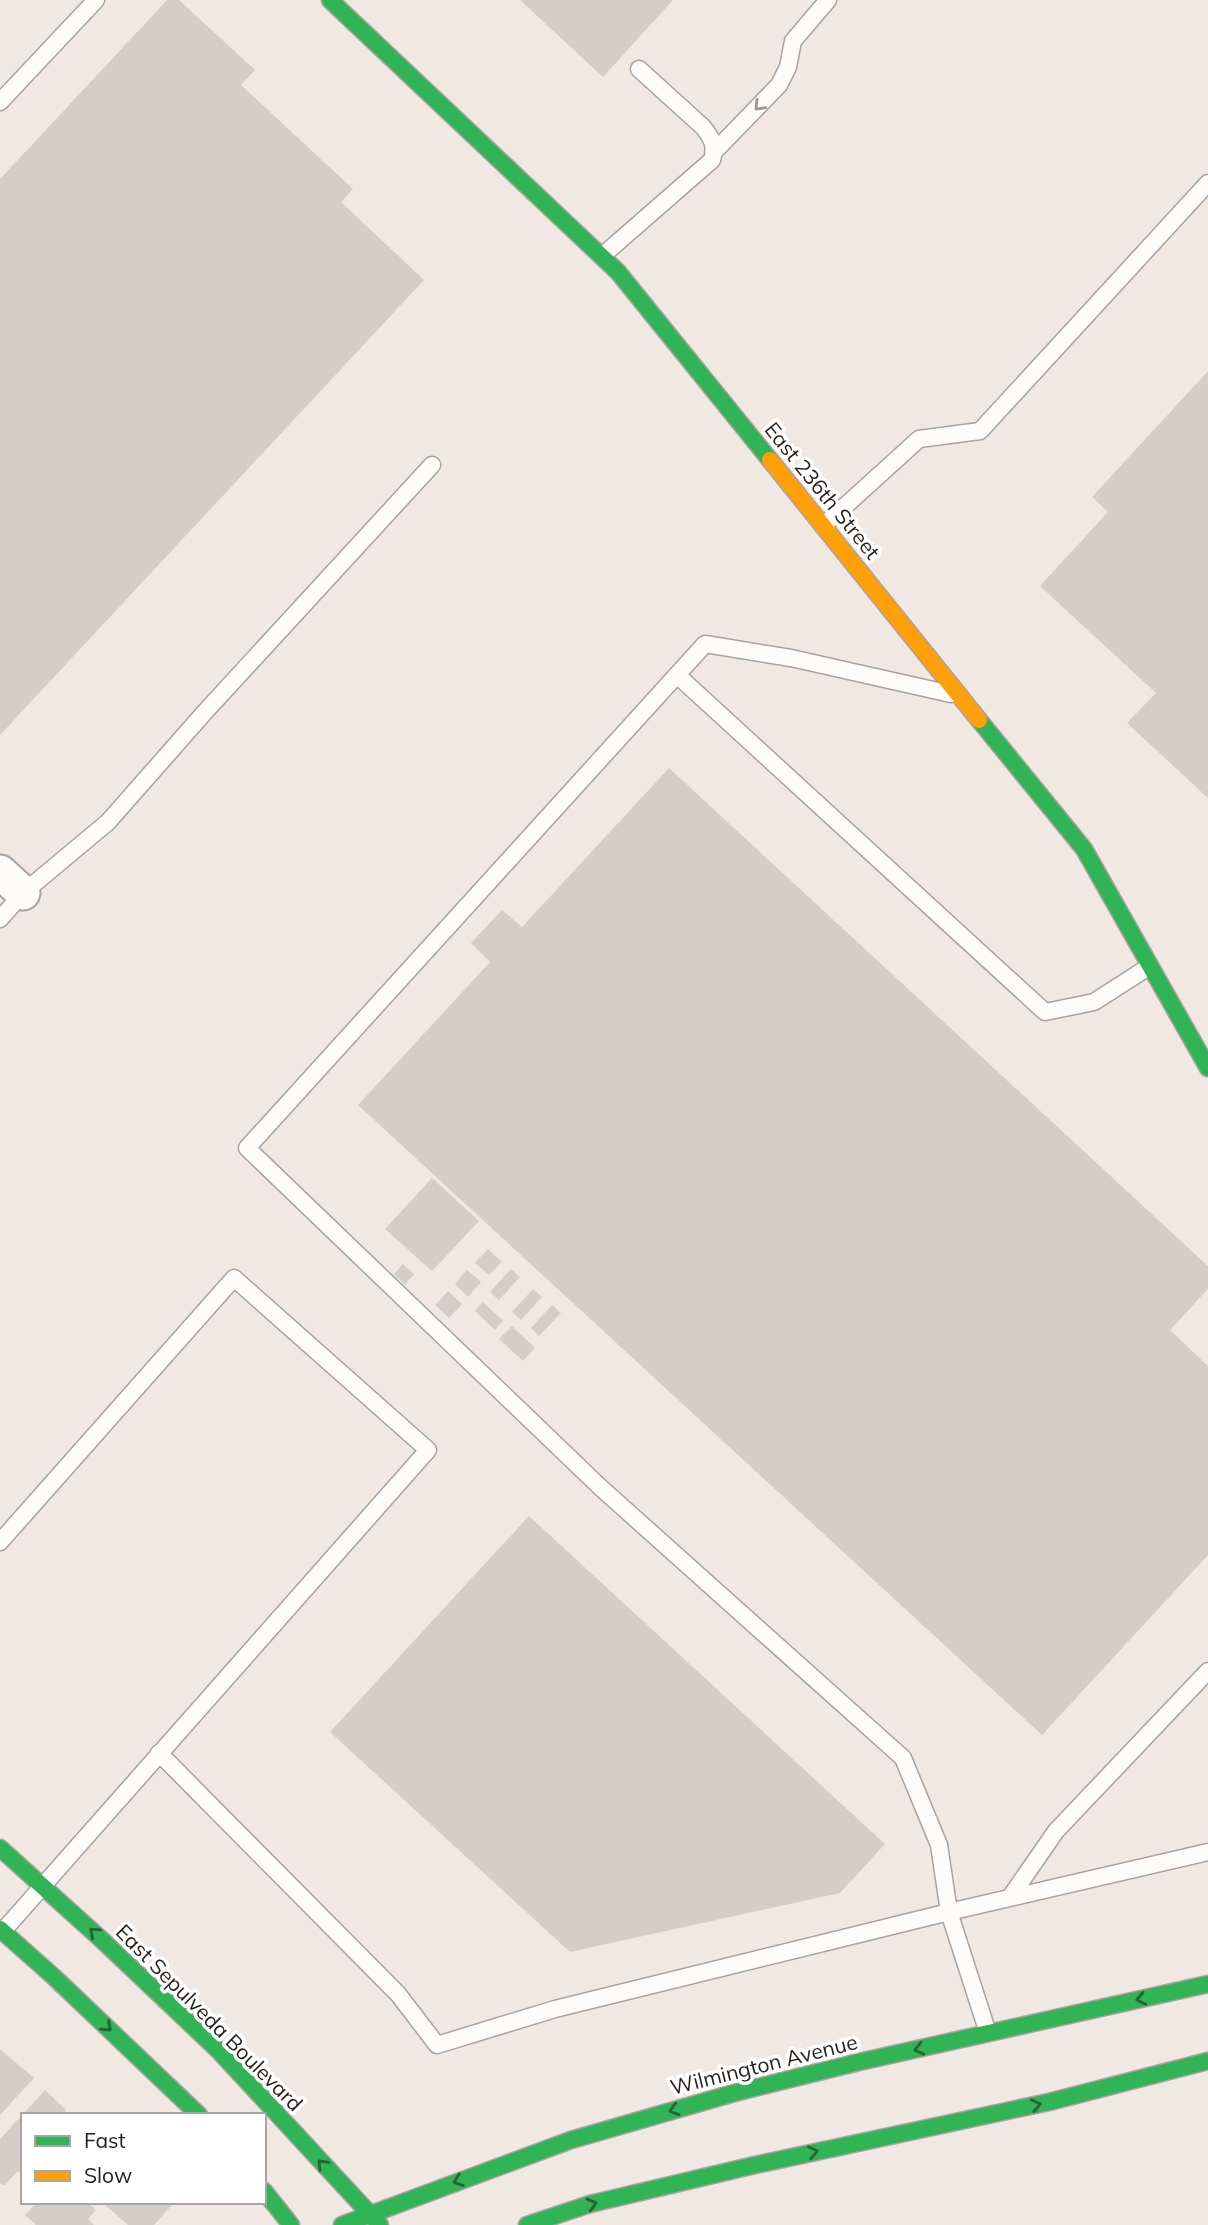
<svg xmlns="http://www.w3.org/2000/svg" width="1208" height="2225" font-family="Mulish,sans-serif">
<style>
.building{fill:#d4ceca}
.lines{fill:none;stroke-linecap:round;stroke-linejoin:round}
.lane-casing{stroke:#a9a29f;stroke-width:19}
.street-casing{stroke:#a9a29f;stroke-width:37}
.fast-casing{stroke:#a9a29f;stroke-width:19}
.slow-casing{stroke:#a9a29f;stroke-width:19}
.lane{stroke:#fdfcfb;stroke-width:16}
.street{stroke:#fdfcfb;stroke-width:33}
.fast{stroke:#30b455;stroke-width:16}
.slow{stroke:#ff9f0a;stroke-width:16}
.oneway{stroke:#9b9896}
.oneway2{stroke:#296235}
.labels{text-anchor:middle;stroke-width:7;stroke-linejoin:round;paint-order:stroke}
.street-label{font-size:21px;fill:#231e1a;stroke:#fff}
</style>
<rect width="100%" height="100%" fill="#f1e8e4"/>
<g class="building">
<polygon points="167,0 179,0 255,70 241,85 353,189 341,202 424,280 0,735 0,179"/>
<polygon points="520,0 673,0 603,77"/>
<polygon points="1208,371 1208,798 1127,723 1156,693 1040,586 1108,512 1092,497"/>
<polygon points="669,768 1208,1266 1208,1289 1170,1330 1208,1366 1208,1555 1042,1735 358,1105 490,962 471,943 502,910 522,927"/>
<polygon points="432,1178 479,1221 432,1271 385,1229"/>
<polygon points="488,1249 502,1262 489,1275 475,1263"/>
<polygon points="403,1264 414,1274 405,1285 394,1274"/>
<polygon points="511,1269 520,1277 499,1300 490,1292"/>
<polygon points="467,1270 481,1282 468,1297 455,1284"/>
<polygon points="533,1289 542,1297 521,1320 512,1312"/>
<polygon points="448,1291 462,1304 449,1318 435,1305"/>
<polygon points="483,1302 503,1321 495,1330 475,1311"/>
<polygon points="552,1305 561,1313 539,1336 531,1328"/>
<polygon points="512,1326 535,1348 523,1361 499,1339"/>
<polygon points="529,1516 885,1844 840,1893 570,1952 330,1732"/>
<polygon points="0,2049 34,2078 0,2115"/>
<polygon points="45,2090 66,2110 65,2112 68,2115 23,2115 23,2175 18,2171 4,2186 0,2183 0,2139"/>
<polygon points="37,2202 87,2202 96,2210 88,2219 94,2225 36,2225 25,2215"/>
<polygon points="102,2202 175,2202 154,2225 128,2225"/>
</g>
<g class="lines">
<defs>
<g id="lane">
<polyline points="0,102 96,0"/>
<polyline points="715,151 779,85 788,67 793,41 828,0"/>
<path d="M602 256 712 160C716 146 712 138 703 127L639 69"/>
<polyline points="823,526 919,439 980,431 1208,183"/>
<polyline points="677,675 1045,1012 1094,1002 1150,966"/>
<polyline points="951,694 791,658 705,644 247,1148 600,1487 903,1758 939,1845 949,1912 1208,1852"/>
<polyline points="0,919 23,893 108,822 204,713 432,465"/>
<polyline points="0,1542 234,1278 428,1450 3,1931"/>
<polyline points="159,1753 398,1994 437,2045 555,2009 949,1912 988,2033"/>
<polyline points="1011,1896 1056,1831 1208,1671"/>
</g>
<polyline id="street" points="0,872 23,893"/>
<g id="fast">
<polyline points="330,0 618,272 770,460"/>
<polyline points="979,720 1084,849 1208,1068"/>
<polyline points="0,1848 102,1940 218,2050 380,2225"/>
<polyline points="0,1929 54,1977 199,2115"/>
<polyline points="264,2191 291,2225"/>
<polyline points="342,2225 571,2140 734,2093 859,2062 1208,1984"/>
<polyline points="527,2225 590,2204 755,2165 1049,2102 1208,2061"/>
</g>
<polyline id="slow" points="770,460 979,720"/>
</defs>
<use href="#lane" class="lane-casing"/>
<use href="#street" class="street-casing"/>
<use href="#fast" class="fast-casing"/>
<use href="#slow" class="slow-casing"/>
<use href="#lane" class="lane"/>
<use href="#street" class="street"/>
<use href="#fast" class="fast"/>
<use href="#slow" class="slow"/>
</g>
<defs><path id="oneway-chevron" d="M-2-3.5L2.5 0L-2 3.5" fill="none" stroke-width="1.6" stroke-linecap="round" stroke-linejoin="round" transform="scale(1.75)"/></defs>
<use class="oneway" href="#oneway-chevron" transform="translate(759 106) rotate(134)"/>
<g class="oneway2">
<use href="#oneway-chevron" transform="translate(94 1932) rotate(-138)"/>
<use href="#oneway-chevron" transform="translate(1141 1999) rotate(167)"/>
<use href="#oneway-chevron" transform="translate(107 2027) rotate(43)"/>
<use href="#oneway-chevron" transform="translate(919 2049) rotate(167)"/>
<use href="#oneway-chevron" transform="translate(1036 2105) rotate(-12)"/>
<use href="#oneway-chevron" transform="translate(674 2110) rotate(164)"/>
<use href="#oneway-chevron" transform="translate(813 2152) rotate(-12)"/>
<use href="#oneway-chevron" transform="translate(322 2164) rotate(-133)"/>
<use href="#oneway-chevron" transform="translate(458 2181) rotate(160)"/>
<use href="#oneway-chevron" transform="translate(592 2204) rotate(-16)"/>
</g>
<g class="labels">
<g class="street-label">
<text transform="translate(822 491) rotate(51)" y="7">East 236th Street</text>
<text transform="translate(209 2018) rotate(45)" y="7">East Sepulveda Boulevard</text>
<text transform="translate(764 2065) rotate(-14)" y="7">Wilmington Avenue</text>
</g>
</g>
<rect x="21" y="2113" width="245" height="91" fill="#ffffff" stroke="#a7a5a3" stroke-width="2"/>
<rect x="35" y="2136" width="35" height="10" fill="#30b455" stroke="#a7a5a3" stroke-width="2"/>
<text x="84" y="2148" font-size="21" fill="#231e1a">Fast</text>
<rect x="35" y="2171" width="35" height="10" fill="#ff9f0a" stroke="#a7a5a3" stroke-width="2"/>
<text x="84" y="2183" font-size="21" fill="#231e1a">Slow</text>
</svg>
